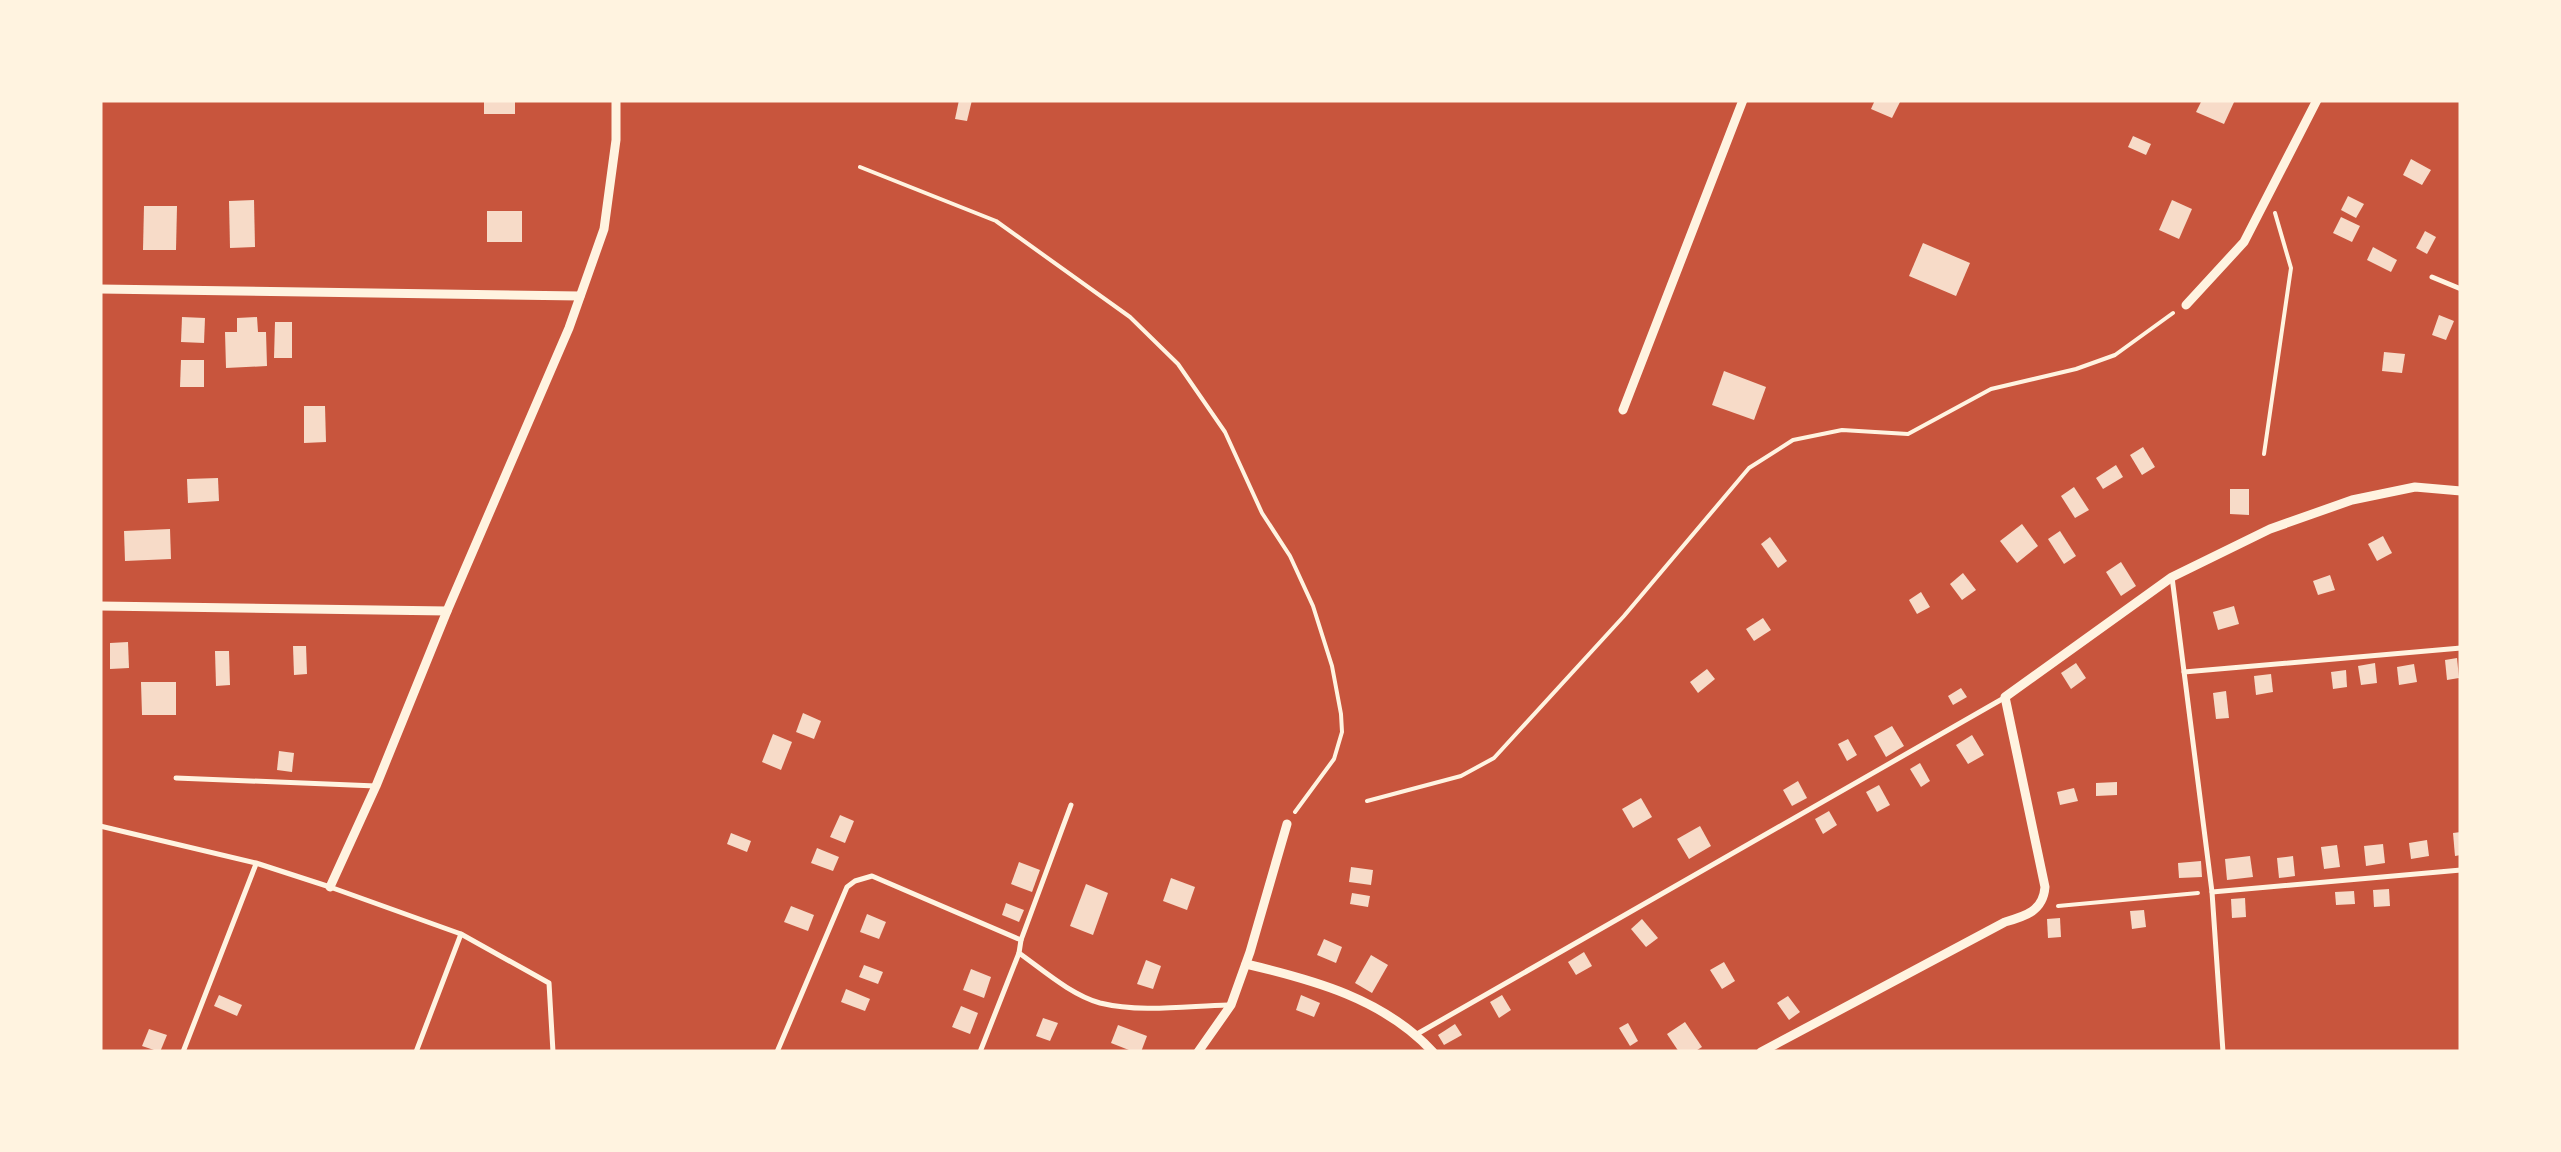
<svg xmlns="http://www.w3.org/2000/svg" width="2561" height="1152" font-family="'Golos Text',sans-serif">
<style>
.building{fill:#f7dbc8}
.lines{fill:none;stroke-linecap:round;stroke-linejoin:round}
.path{stroke:#fff3e0;stroke-width:4}
.service{stroke:#fff3e0;stroke-width:5}
.minor{stroke:#fff3e0;stroke-width:9}
</style>
<rect width="100%" height="100%" fill="#c8553d"/>
<g class="building">
<rect x="484" y="100" width="31" height="14"/>
<polygon points="959,100 972,100 967,121 955,119"/>
<polygon points="1875,100 1900,102 1892,118 1871,109"/>
<polygon points="2202,100 2235,100 2224,124 2196,112"/>
<polygon points="2133,136 2151,144 2146,155 2128,147"/>
<polygon points="2411,159 2431,170 2422,185 2403,175"/>
<polygon points="2348,196 2364,204 2356,218 2341,210"/>
<polygon points="254,200 255,247 230,248 229,201"/>
<polygon points="2172,200 2192,209 2179,239 2159,230"/>
<polygon points="144,206 177,206 176,250 143,250"/>
<rect x="487" y="211" width="35" height="31"/>
<polygon points="2341,217 2360,226 2352,242 2333,233"/>
<polygon points="2425,231 2436,237 2427,254 2416,248"/>
<polygon points="1923,243 1970,263 1956,296 1909,276"/>
<polygon points="2373,247 2397,260 2391,272 2367,260"/>
<polygon points="2439,315 2454,321 2446,340 2432,335"/>
<polygon points="182,317 205,318 204,343 181,342"/>
<polygon points="257,317 258,332 266,332 267,366 226,368 225,332 237,332 237,318"/>
<polygon points="275,322 292,322 292,358 274,358"/>
<polygon points="2384,352 2405,354 2402,373 2382,371"/>
<polygon points="181,360 204,360 204,387 180,387"/>
<polygon points="1724,371 1766,387 1754,420 1712,405"/>
<polygon points="304,406 325,406 326,442 304,443"/>
<polygon points="2143,447 2155,467 2142,475 2130,455"/>
<polygon points="2116,465 2123,477 2103,489 2096,478"/>
<polygon points="218,478 219,501 188,503 187,479"/>
<polygon points="2074,487 2089,510 2075,518 2061,496"/>
<polygon points="2230,489 2249,489 2249,515 2230,514"/>
<polygon points="2022,524 2038,546 2017,563 2000,541"/>
<polygon points="170,529 171,559 125,561 124,531"/>
<polygon points="2060,531 2076,556 2064,564 2048,539"/>
<polygon points="2383,536 2392,553 2377,561 2368,544"/>
<polygon points="1770,537 1787,561 1778,568 1761,544"/>
<polygon points="2121,562 2136,586 2121,596 2106,572"/>
<polygon points="1963,573 1976,590 1962,600 1950,584"/>
<polygon points="2330,575 2335,590 2318,595 2313,581"/>
<polygon points="1921,592 1930,607 1917,614 1909,600"/>
<polygon points="2234,606 2239,624 2218,630 2213,612"/>
<polygon points="1763,618 1771,630 1754,641 1746,629"/>
<polygon points="128,642 129,668 110,669 110,643"/>
<polygon points="293,646 306,646 307,674 294,675"/>
<polygon points="215,651 229,651 230,685 216,686"/>
<polygon points="2457,658 2459,678 2447,680 2445,660"/>
<polygon points="2076,663 2086,678 2071,689 2061,673"/>
<polygon points="2375,663 2377,683 2361,685 2358,666"/>
<polygon points="2414,664 2417,682 2399,685 2397,667"/>
<polygon points="1707,669 1715,679 1698,693 1690,682"/>
<polygon points="2346,670 2347,687 2333,689 2331,672"/>
<polygon points="2271,674 2273,692 2256,695 2254,676"/>
<polygon points="141,682 176,682 176,715 142,715"/>
<polygon points="1961,688 1967,697 1953,705 1948,696"/>
<polygon points="2226,691 2229,718 2216,719 2213,693"/>
<polygon points="803,713 821,721 814,739 796,732"/>
<polygon points="1892,726 1904,746 1886,757 1874,736"/>
<polygon points="773,734 792,742 781,770 762,762"/>
<polygon points="1972,735 1984,755 1968,764 1956,745"/>
<polygon points="1848,739 1857,755 1847,761 1838,744"/>
<polygon points="279,751 294,753 292,772 277,770"/>
<polygon points="1920,763 1930,781 1921,787 1910,769"/>
<polygon points="1798,781 1807,798 1792,806 1783,790"/>
<polygon points="2117,782 2117,795 2096,796 2096,783"/>
<polygon points="1879,785 1890,805 1877,812 1866,792"/>
<polygon points="2074,788 2078,801 2060,805 2057,792"/>
<polygon points="1641,798 1652,817 1633,828 1622,809"/>
<polygon points="1829,811 1837,825 1823,834 1815,819"/>
<polygon points="840,815 854,821 845,843 830,837"/>
<polygon points="1700,826 1711,846 1689,859 1677,839"/>
<polygon points="2461,832 2461,855 2455,856 2453,833"/>
<polygon points="731,833 751,841 747,852 727,844"/>
<polygon points="2427,840 2429,856 2411,859 2409,843"/>
<polygon points="2383,844 2385,863 2366,866 2364,846"/>
<polygon points="2337,845 2340,867 2324,869 2321,847"/>
<polygon points="817,848 839,857 833,871 811,863"/>
<polygon points="2250,856 2253,877 2227,880 2225,859"/>
<polygon points="2293,856 2295,876 2279,878 2277,858"/>
<polygon points="2201,861 2202,877 2179,878 2178,863"/>
<polygon points="1019,862 1040,870 1032,892 1011,884"/>
<polygon points="1351,867 1373,870 1371,885 1349,882"/>
<polygon points="1171,878 1195,887 1187,910 1163,901"/>
<polygon points="1086,884 1108,893 1093,935 1070,926"/>
<polygon points="2389,889 2390,906 2374,907 2373,890"/>
<polygon points="2354,891 2355,904 2336,905 2335,892"/>
<polygon points="1352,893 1370,896 1368,907 1350,904"/>
<polygon points="2245,898 2246,917 2232,918 2231,899"/>
<polygon points="1006,903 1024,910 1019,922 1002,915"/>
<polygon points="791,906 814,915 808,931 784,922"/>
<polygon points="2144,910 2146,927 2132,929 2130,911"/>
<polygon points="867,914 886,922 879,939 860,932"/>
<polygon points="2060,918 2061,937 2048,938 2047,919"/>
<polygon points="1642,919 1658,938 1646,947 1631,929"/>
<polygon points="1324,939 1342,947 1336,963 1317,955"/>
<polygon points="1584,952 1592,966 1576,975 1568,962"/>
<polygon points="1371,955 1388,965 1372,993 1355,983"/>
<polygon points="1146,960 1161,966 1153,989 1137,984"/>
<polygon points="1724,962 1735,981 1722,989 1710,970"/>
<polygon points="864,965 883,972 878,984 859,977"/>
<polygon points="971,969 991,977 984,998 963,990"/>
<polygon points="846,989 870,999 865,1011 841,1002"/>
<polygon points="219,995 242,1005 237,1016 214,1006"/>
<polygon points="1301,995 1320,1003 1314,1017 1296,1010"/>
<polygon points="1502,995 1511,1010 1499,1018 1490,1002"/>
<polygon points="1788,996 1800,1012 1789,1020 1777,1003"/>
<polygon points="961,1006 978,1013 970,1034 952,1027"/>
<polygon points="1043,1018 1058,1023 1050,1041 1036,1036"/>
<polygon points="1685,1022 1702,1047 1694,1052 1679,1052 1667,1034"/>
<polygon points="1628,1023 1638,1041 1630,1046 1619,1028"/>
<polygon points="1455,1024 1462,1035 1444,1045 1438,1035"/>
<polygon points="1118,1025 1147,1036 1141,1052 1134,1052 1111,1043"/>
<polygon points="149,1029 167,1035 160,1052 142,1046"/>
</g>
<g class="lines">
<g class="path">
<polyline points="860,167 996,221 1130,317 1178,364 1225,432 1262,513 1290,556 1313,606 1332,666 1341,714 1342,732 1334,759 1295,812"/>
<polyline points="2264,454 2291,268 2275,213"/>
<polyline points="1367,801 1461,776 1494,758 1624,616 1749,468 1793,440 1842,430 1908,434 1991,389 2076,369 2115,355 2173,313"/>
<polyline points="2058,906 2198,893"/>
</g>
<g class="service">
<polyline points="2432,277 2461,289"/>
<polyline points="2172,577 2212,892 2223,1052"/>
<polyline points="2184,672 2461,648"/>
<polyline points="176,778 376,786"/>
<polyline points="100,826 256,863 330,887 461,934 549,983 553,1052"/>
<polyline points="2212,892 2461,870"/>
<polyline points="1019,953 1021,940 1071,805"/>
<polyline points="1417,1034 2004,698"/>
<polyline points="183,1052 256,864"/>
<polyline points="416,1052 461,934"/>
<polyline points="777,1052 847,887 855,881 872,876 1021,940"/>
<path d="M980 1052 1019 953C1043 970 1071 995 1100 1003 1141 1013 1187 1006 1228 1005"/>
</g>
<g class="minor">
<polyline points="100,289 580,296"/>
<polyline points="2186,305 2244,242 2317,100"/>
<polyline points="1623,410 1743,100"/>
<polyline points="100,606 447,611"/>
<polyline points="330,887 376,786 447,611 569,328 604,229 616,140 616,100"/>
<path d="M1246 964C1314 980 1384 999 1433 1052"/>
<polyline points="1198,1052 1231,1005 1250,952 1287,824"/>
<path d="M1761 1052 2005 922C2026 916 2043 911 2045 887L2005 697 2172 577 2270 529 2352 500 2415 487 2461 491"/>
</g>
</g>
<rect width="2561" height="1152" fill="none" stroke="#fff3e0" stroke-width="205"/>
</svg>
